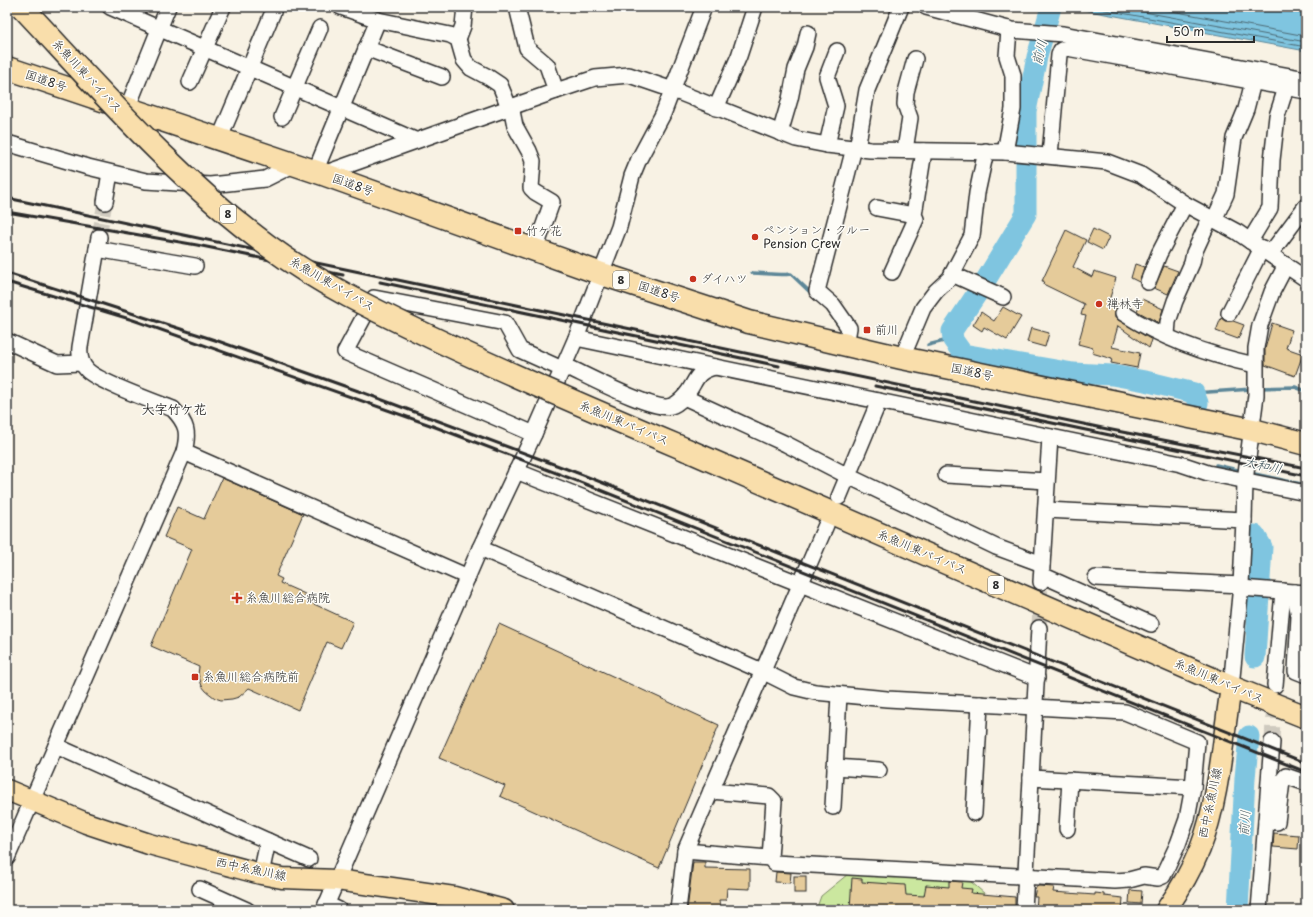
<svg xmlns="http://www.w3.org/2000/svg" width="1313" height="917" font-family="'Playpen Sans','Klee One',sans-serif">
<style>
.green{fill:#cbe79f;stroke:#7b8965}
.water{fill:#7fc5e0;stroke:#5d8798}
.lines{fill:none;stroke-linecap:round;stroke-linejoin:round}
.shore{stroke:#4d6973;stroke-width:1}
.stream{stroke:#5d8798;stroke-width:3.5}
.river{stroke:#7fc5e0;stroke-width:21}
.building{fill:#e5cb9a;stroke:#2b2b2b}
.minor-tunnel{stroke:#cfcabf;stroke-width:15;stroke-dasharray:15 8;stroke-linecap:butt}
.minor-casing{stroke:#2b2b2b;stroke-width:18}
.major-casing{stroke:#2b2b2b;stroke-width:23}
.highway-casing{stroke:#2b2b2b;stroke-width:25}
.minor{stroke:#fdfcf7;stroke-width:15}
.major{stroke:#f9deab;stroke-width:20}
.highway{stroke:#f9deab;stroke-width:22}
.rail{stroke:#2b2b2b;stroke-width:3}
.highway-bridge-casing{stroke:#2b2b2b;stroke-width:25;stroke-linecap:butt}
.highway-bridge{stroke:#f9deab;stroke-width:22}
.poi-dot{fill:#c8321e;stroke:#fdfcf7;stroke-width:1.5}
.labels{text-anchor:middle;stroke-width:3;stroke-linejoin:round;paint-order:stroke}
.shield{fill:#fdfcf7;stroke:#6a6a68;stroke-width:1}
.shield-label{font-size:11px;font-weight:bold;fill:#2b2b2b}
.street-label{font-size:12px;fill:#2b2b2b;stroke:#fdfcf7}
.poi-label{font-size:12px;fill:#2b2b2b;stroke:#fdfcf7;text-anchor:start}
.water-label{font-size:13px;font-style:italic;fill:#445961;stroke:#fdfcf7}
.neighbourhood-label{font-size:13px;font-weight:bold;fill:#2b2b2b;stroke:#fdfcf7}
</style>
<rect width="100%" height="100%" fill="#f8f2e4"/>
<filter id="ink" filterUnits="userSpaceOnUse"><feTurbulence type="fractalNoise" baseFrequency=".025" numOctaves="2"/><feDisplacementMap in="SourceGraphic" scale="8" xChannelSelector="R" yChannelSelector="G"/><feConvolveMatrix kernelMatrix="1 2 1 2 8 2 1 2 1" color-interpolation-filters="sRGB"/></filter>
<g filter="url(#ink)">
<polygon class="green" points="853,870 949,874 970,881 985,894 979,910 816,910 821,896"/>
<polygon class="water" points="1067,7 1306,7 1306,51"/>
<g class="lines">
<g class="shore">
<polyline points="1089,7 1306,47"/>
<polyline points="1117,7 1306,42"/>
<polyline points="1150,7 1306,36"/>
</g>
<g class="stream">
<path d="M752 273C765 273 778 276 791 274L813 295"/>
<polyline points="928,345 948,340 952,336"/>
<polyline points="1260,388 1295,387 1306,391"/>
<polyline points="1194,393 1252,389"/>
<polyline points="1216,465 1242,471"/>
<polyline points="1250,473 1306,485"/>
</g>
<g class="river">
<polyline points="1051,7 1037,57 1026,111 1026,214 984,283 952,331 953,340 963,354 1073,373 1112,375 1145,381 1194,393 1198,403"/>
<polyline points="1255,657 1262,547 1255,535"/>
<polyline points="1238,910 1245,778 1249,736"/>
</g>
</g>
<g class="building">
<polygon points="1093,229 1109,237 1103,250 1087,242"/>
<polygon points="1066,230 1086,240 1073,267 1092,277 1094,271 1116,278 1109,301 1119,304 1114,312 1115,318 1152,340 1149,348 1118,326 1112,347 1140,353 1137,368 1111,363 1112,359 1092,353 1093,348 1078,344 1086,316 1081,315 1084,304 1043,284 1044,281 1042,281"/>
<polygon points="1135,264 1144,267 1139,282 1131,278"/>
<polygon points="1164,266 1178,271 1168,294 1154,288"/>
<polygon points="1142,299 1163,309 1159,323 1137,311"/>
<polygon points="1003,307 1021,317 1007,340 984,327 982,331 973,325 981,312 994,321"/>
<polygon points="1221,318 1225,321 1233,321 1244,325 1238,339 1216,331"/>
<polygon points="1272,323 1292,330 1286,348 1303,354 1295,376 1265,365 1265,349"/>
<polygon points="1031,328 1049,333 1045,347 1027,342"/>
<polygon points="222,478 303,514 276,576 282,579 280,583 305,594 303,599 353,622 341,648 327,642 298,710 249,688 239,697 232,699 221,700 215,698 206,691 202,686 198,674 199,667 151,646 192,549 164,537 177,507 204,519"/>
<polygon points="499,624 719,725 659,868 500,796 505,786 439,758"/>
<polygon points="1274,833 1299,835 1298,849 1273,847"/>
<polygon points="693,862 705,862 705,868 750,869 750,889 727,888 726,900 719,900 720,909 687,910"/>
<polygon points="776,872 791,873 790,883 775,882"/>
<rect x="794" y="876" width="12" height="17"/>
<polygon points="852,878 862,879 862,882 905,885 906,895 924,896 926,885 949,887 949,881 962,882 961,888 972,889 971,893 1015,897 1015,910 923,910 896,907 896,910 876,910 850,908"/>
<polygon points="1039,886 1054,887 1053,892 1095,895 1095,893 1104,894 1104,896 1123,898 1122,910 1051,908 1051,910 1036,910 1037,897 1034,897 1036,887"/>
<polygon points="1130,890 1142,891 1141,904 1129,903"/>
</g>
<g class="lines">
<g class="minor-tunnel">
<polyline points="99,237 105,202"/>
<polyline points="1039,628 1041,582"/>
<polyline points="1272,742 1274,696"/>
</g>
<defs>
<g id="minor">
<polyline points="110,7 415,140"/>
<polyline points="341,7 378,20 450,35 458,39 464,60 471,68 488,77 500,85 509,107"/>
<polyline points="517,7 527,48 547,65 556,91"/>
<polyline points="926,7 1012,30 1063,34 1306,79"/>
<polyline points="458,39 463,26 465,7"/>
<polyline points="366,48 442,77"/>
<polyline points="190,82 223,7"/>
<polyline points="511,106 515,126 529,151 533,161 531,188 535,192 552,202 535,250"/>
<polyline points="716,108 739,56 755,7"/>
<polyline points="127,109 168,7"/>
<polyline points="282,117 320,28"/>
<polyline points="780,133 790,99 796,69 805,47 808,33"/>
<polyline points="219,140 273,12"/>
<polyline points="7,143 88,167 146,181 210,185 265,179 293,165"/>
<polyline points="827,145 836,106 827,77 837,51"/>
<polyline points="857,149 867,90 901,7"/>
<polyline points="905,150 910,118 905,104 906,92 915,59"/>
<polyline points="1005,152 1013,109 1013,75 1007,56 1009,29"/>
<polyline points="1050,155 1059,55 1061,50 1067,48 1306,91"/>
<polyline points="315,172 378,20"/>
<polyline points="323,174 556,91 595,78 629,75 673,90 796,139 827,145 870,150 1005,152 1107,162 1141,175 1185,204 1237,232 1306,279"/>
<polyline points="105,202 110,173"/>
<polyline points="877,208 914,215"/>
<polyline points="1214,220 1226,194 1234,138 1246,109 1253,82"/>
<polyline points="1250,241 1270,208 1272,160 1277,116 1286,88"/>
<polyline points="97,249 195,266"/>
<polyline points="1270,254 1306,206"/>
<polyline points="892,272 916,219 914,215 924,151"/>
<polyline points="952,274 1003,297"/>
<polyline points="1148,282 1159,254 1185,204"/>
<path d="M1123 313C1163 339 1209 355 1255 365"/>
<polyline points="1229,313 1262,248"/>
<polyline points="1167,335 1168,322 1175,301 1192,263 1194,253 1210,218"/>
<polyline points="576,338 1181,464 1208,473 1306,493"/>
<polyline points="7,341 57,364 82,363"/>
<polyline points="846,345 849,328 833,305 817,291 854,148"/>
<polyline points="902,358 923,308 936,291 950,278 972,236 977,193 986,151"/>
<polyline points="684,397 786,444 848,476 996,547 1042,564"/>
<path d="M534 434 345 352 374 298 505 323 520 350 562 369H572C589 377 656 412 671 406 675 405 681 400 684 397 697 383 693 372 715 367"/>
<polyline points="184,452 468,577"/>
<polyline points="516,471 1037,678"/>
<polyline points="946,475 1047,481"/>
<polyline points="839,497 879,401"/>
<polyline points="1046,510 1244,520 1241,585 1231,687"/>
<polyline points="1244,520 1245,481 1256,395 1256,348 1260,325 1272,292 1286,265"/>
<polyline points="480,548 762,671 794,687 815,692 887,699 1125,712 1197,742 1193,787 1187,819 1178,844 1163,876 1158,878 1144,876 1129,880 1115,881 774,863 770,858 685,851"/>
<polyline points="1042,575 1151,624"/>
<polyline points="1096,578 1241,585"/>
<polyline points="1041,582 1050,437"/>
<polyline points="1241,588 1306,593"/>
<polyline points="1294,592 1299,616 1296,671 1306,675"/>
<polyline points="1275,685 1283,591"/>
<polyline points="56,746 268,841 261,874"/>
<polyline points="835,767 879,770"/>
<polyline points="1031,778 1193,787"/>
<polyline points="711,791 769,796 774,801 770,858"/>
<polyline points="833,807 839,695"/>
<polyline points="974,813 980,704"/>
<polyline points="1266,821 1272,742"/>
<polyline points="1067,829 1070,780"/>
<polyline points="268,841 309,859"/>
<path d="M7 858 184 452C189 432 187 424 173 409 155 402 97 381 87 370 81 364 79 356 80 347L99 237"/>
<polyline points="200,889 247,910"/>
<polyline points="326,904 339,910"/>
<polyline points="324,910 480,548 534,434 576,338 619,227 632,176 639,159 663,114 704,7"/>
<polyline points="678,910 685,851 826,525"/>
<polyline points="1024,910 1039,628"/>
<polyline points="1259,910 1266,821 1277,822 1282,781 1286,776 1306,783"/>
</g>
<g id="major">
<polyline points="7,790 86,823 149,844 261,874 282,878 337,880 454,897 504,910"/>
<path d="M1166 910C1179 891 1191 871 1200 849 1219 801 1223 738 1231 687"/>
</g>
<g id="highway">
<polyline points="7,68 323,174 602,274 749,322 902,358 1253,430 1306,444"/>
<polyline points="687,450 1231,687 1306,717"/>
</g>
</defs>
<use href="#minor" class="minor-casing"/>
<use href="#major" class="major-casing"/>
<use href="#highway" class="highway-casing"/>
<use href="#minor" class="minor"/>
<use href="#major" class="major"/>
<use href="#highway" class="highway"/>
<g class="rail">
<polyline points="7,198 1112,430 1306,468"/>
<polyline points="7,212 197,245 343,275"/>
<polyline points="7,273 218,341 364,393 583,475 1306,763"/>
<polyline points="7,282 133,320 430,425 580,482 1306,772"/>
<polyline points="380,282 779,366"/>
<polyline points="875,386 1306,476"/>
</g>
<defs>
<path id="highway-bridge" d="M22 7C100 90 175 177 267 245 318 283 376 311 433 338 517 378 602 414 687 450"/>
</defs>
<use href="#highway-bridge" class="highway-bridge-casing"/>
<use href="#highway-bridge" class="highway-bridge"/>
</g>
</g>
<g class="poi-dot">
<rect x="514" y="227" width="8" height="8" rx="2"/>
<circle cx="755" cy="237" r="4"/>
<circle cx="693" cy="279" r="4"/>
<circle cx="1099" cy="304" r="4"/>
<rect x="863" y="326" width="8" height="8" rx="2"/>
<path d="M235 592h4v4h4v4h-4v4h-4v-4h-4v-4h4z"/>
<rect x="191" y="673" width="8" height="8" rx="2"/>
</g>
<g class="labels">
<g class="shield">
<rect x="220" y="205" width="16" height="18" rx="3"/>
<rect x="613" y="271" width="16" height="18" rx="3"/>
<rect x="988" y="576" width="16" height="18" rx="3"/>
</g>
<g class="shield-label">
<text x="228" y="218">8</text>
<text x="621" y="284">8</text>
<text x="996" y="589">8</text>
</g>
<g class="street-label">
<text transform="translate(87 76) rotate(47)" y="4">糸魚川東バイパス</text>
<text transform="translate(46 81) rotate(19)" y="4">国道8号</text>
<text transform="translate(353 185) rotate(20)" y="4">国道8号</text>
<text transform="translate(332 284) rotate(30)" y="4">糸魚川東バイパス</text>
<text transform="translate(659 292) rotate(18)" y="4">国道8号</text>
<text transform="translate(972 372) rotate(12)" y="4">国道8号</text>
<text transform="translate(624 423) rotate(23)" y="4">糸魚川東バイパス</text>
<text transform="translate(922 552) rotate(23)" y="4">糸魚川東バイパス</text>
<text transform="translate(1219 681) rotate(23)" y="4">糸魚川東バイパス</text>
<text transform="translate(1210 803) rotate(-78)" y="4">西中糸魚川線</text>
<text transform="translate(251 869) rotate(12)" y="4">西中糸魚川線</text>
</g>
<g class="poi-label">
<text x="763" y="234">ペンション・クルー<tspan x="763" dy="14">Pension Crew</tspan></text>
<text x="526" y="235">竹ケ花</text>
<text x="701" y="283">ダイハツ</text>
<text x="1107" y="308">禅林寺</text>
<text x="875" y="334">前川</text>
<text x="246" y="602">糸魚川総合病院</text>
<text x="203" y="681">糸魚川総合病院前</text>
</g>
<g class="water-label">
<text transform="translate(1039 52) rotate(-76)" y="5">前川</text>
<text transform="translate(1263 465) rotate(13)" y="5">大和川</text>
<text transform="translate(1244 823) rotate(-86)" y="5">前川</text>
</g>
<g class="neighbourhood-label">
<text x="174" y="414">大字竹ケ花</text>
</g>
</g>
<rect width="1313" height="917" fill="none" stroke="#fdfcf7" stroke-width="24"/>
<rect x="12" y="12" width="1289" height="893" fill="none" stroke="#2b2b2b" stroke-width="1.5" filter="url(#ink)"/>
<path d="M1167 36v6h87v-6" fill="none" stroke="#2b2b2b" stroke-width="2"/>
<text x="1173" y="36" font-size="12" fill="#2b2b2b" stroke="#fdfcf7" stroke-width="3" paint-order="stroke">50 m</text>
</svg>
